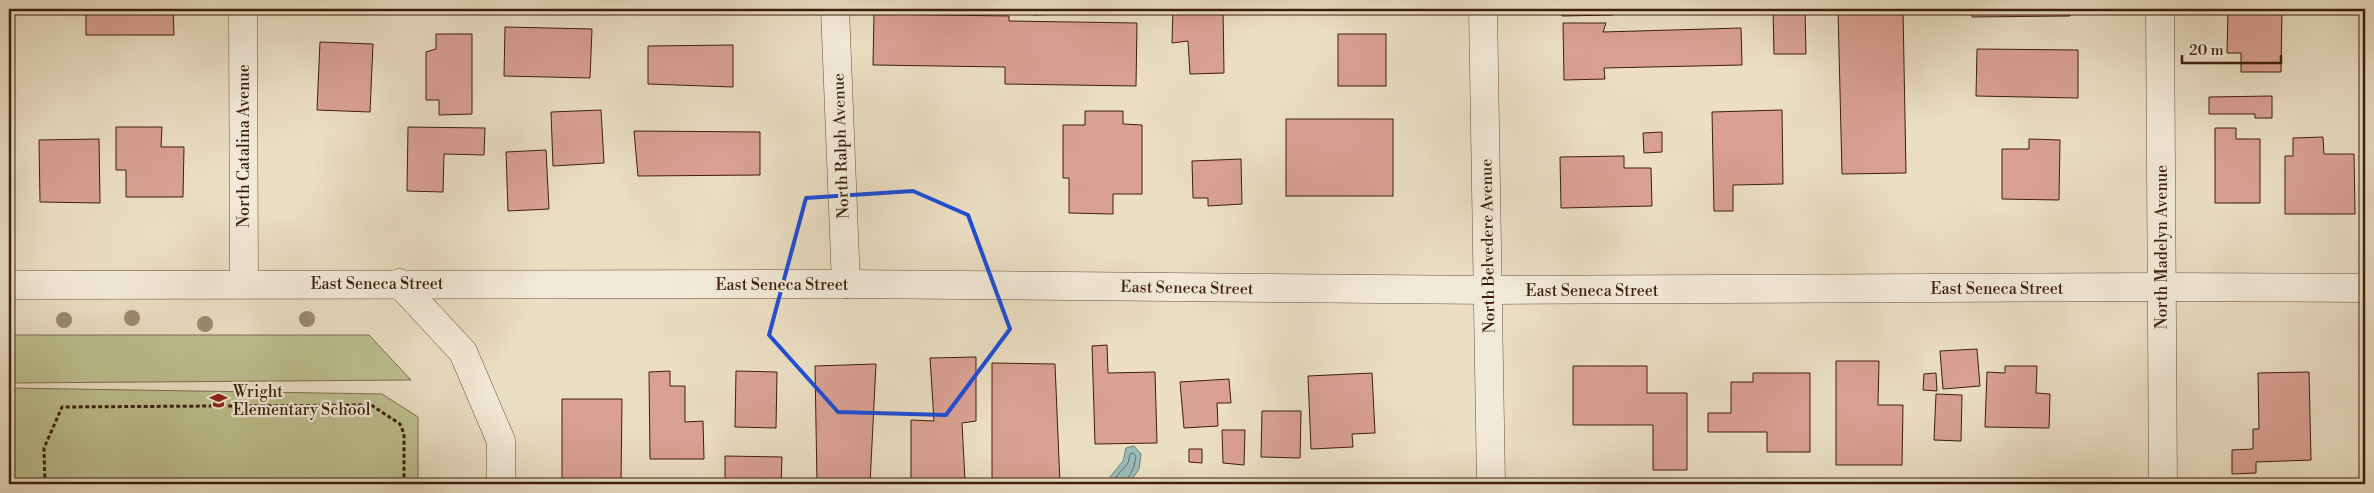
<svg xmlns="http://www.w3.org/2000/svg" width="2374" height="493" font-family="'Libre Bodoni',serif">
<style>
.green{fill:#bdc090;stroke:#7e6f4d}
.water{fill:#99bcb8;stroke:#757d72}
.lines{fill:none;stroke-linecap:round;stroke-linejoin:round}
.shore{stroke:#6c6d61;stroke-width:1}
.building{fill:#daa193;stroke:#3e1e0a}
.minor-casing{stroke:#694e38;stroke-width:29}
.path{stroke:#3e1e0a;stroke-width:3;stroke-dasharray:4 2.5;stroke-linecap:butt}
.minor{stroke:#f2ead8;stroke-width:28}
.tree{fill:#9d8a70}
.marked{fill:none;stroke:#1d4ed8;stroke-width:4;stroke-linejoin:round}
.labels{text-anchor:middle;stroke-width:4.5;stroke-linejoin:round;paint-order:stroke}
.street-label{font-size:16px;fill:#3e1e0a;stroke:#f2ead8}
.poi-label{font-size:16px;fill:#3e1e0a;stroke:#f2ead8;text-anchor:start}
</style>
<rect width="100%" height="100%" fill="#ebdec3"/>
<filter id="stains"><feTurbulence type="fractalNoise" baseFrequency=".004" numOctaves="4"/><feColorMatrix values="0 0 0 0 .2 0 0 0 0 .09 0 0 0 0 .02 0 0 0 .5 -.17"/></filter>
<radialGradient id="worn" r=".72"><stop offset=".6" stop-color="#630" stop-opacity="0"/><stop offset="1" stop-color="#630" stop-opacity=".3"/></radialGradient>
<g class="green">
<polygon points="9,335 369,335 411,380 9,383"/>
<polygon points="9,388 382,394 418,417 418,484 9,484"/>
</g>
<polygon class="water" points="1134,446 1141,454 1139,469 1130,482 1111,484 1110,477 1123,461 1126,448"/>
<g class="lines">
<polyline class="shore" points="1116,484 1116,477 1128,463 1130,454 1133,453 1136,456 1134,467 1125,484"/>
</g>
<g class="building">
<polygon points="86,9 173,9 174,35 86,35"/>
<polygon points="1033,9 1063,9 1063,14 1033,15"/>
<polygon points="1173,9 1223,9 1224,73 1190,74 1188,41 1172,43"/>
<polygon points="1562,9 1612,9 1613,15 1562,16"/>
<polygon points="1773,9 1805,9 1806,54 1774,54"/>
<polygon points="1838,9 1903,9 1906,173 1842,174"/>
<polygon points="1972,9 2070,9 2070,16 1972,17"/>
<polygon points="2228,9 2282,9 2281,72 2241,72 2241,53 2227,53"/>
<polygon points="874,14 1009,16 1009,21 1137,23 1136,86 1005,84 1005,67 873,65"/>
<polygon points="1563,23 1606,23 1603,32 1741,28 1742,65 1604,68 1605,79 1564,80"/>
<polygon points="505,27 592,29 590,78 504,76"/>
<polygon points="436,34 472,34 472,114 439,115 439,100 426,100 426,52 436,49"/>
<rect x="1338" y="34" width="48" height="52"/>
<polygon points="320,42 373,44 370,112 317,110"/>
<polygon points="733,45 733,87 648,84 648,46"/>
<polygon points="1977,49 2078,50 2078,98 1976,96"/>
<polygon points="2272,96 2272,118 2255,118 2255,114 2209,114 2209,97"/>
<polygon points="601,110 604,163 553,166 551,112"/>
<polygon points="1782,110 1783,184 1733,185 1733,211 1714,211 1712,112"/>
<polygon points="1085,111 1123,111 1123,124 1142,125 1142,194 1113,194 1113,214 1069,213 1069,178 1063,178 1063,125 1085,125"/>
<rect x="1286" y="119" width="107" height="77"/>
<polygon points="116,127 162,127 161,147 184,147 183,197 126,197 126,170 116,170"/>
<polygon points="408,127 485,128 484,155 444,154 443,192 407,191"/>
<polygon points="2215,128 2236,128 2236,139 2260,139 2260,203 2215,203"/>
<polygon points="634,131 760,132 760,175 638,176"/>
<polygon points="1662,132 1662,152 1644,153 1643,133"/>
<polygon points="2323,137 2324,154 2354,154 2355,214 2285,214 2285,156 2293,156 2293,138"/>
<polygon points="99,139 100,203 40,202 39,140"/>
<polygon points="2029,139 2060,140 2059,200 2002,199 2002,149 2029,149"/>
<polygon points="546,150 549,209 508,211 506,152"/>
<polygon points="1624,156 1624,168 1651,168 1652,206 1561,208 1560,157"/>
<polygon points="1241,159 1242,204 1208,206 1208,198 1193,198 1192,161"/>
<polygon points="1107,345 1108,373 1155,372 1157,443 1095,444 1092,346"/>
<polygon points="1977,349 1980,386 1943,389 1940,351"/>
<polygon points="976,357 976,421 962,423 965,481 911,479 911,420 934,421 930,358"/>
<polygon points="1836,361 1879,361 1878,405 1903,405 1902,465 1836,465"/>
<polygon points="992,363 1055,364 1060,484 992,484"/>
<polygon points="876,364 870,484 817,484 815,366"/>
<polygon points="1573,366 1647,366 1647,393 1687,393 1687,470 1653,470 1653,425 1573,425"/>
<polygon points="2005,366 2037,366 2036,393 2050,394 2049,428 1985,427 1987,372 2005,373"/>
<polygon points="670,371 670,386 685,386 685,422 703,421 704,459 650,459 649,372"/>
<polygon points="736,371 777,372 776,428 735,427"/>
<polygon points="2309,372 2311,460 2256,462 2256,473 2232,474 2232,450 2253,449 2253,429 2259,429 2258,373"/>
<polygon points="2363,372 2365,372 2365,419 2362,419"/>
<polygon points="1372,373 1375,433 1352,434 1353,447 1311,449 1308,376"/>
<polygon points="1753,373 1810,373 1810,452 1767,452 1767,432 1708,432 1708,413 1731,413 1731,382 1753,382"/>
<polygon points="1936,373 1937,391 1923,390 1924,374"/>
<polygon points="1229,379 1231,403 1217,403 1218,426 1184,428 1180,382"/>
<polygon points="1936,394 1962,395 1961,441 1934,440"/>
<polygon points="562,399 622,399 621,484 562,484"/>
<polygon points="1262,411 1301,411 1300,458 1261,457"/>
<polygon points="1222,430 1245,430 1244,465 1223,463"/>
<polygon points="1189,449 1202,449 1202,463 1189,462"/>
<polygon points="725,456 782,457 781,484 725,484"/>
</g>
<g class="lines">
<defs>
<g id="minor">
<polyline points="243,9 244,283"/>
<polyline points="835,9 846,284"/>
<polyline points="1483,9 1491,484"/>
<polyline points="2160,9 2163,484"/>
<polyline points="399,283 463,352 501,441 501,484"/>
<polyline points="9,285 846,284 1488,290 2161,287 2365,288"/>
</g>
</defs>
<use href="#minor" class="minor-casing"/>
<polyline class="path" points="45,484 44,448 62,407 371,405 400,424 404,434 404,484"/>
<use href="#minor" class="minor"/>
</g>
<g class="tree">
<circle cx="132" cy="318" r="8"/>
<circle cx="307" cy="319" r="8"/>
<circle cx="64" cy="320" r="8"/>
<circle cx="205" cy="324" r="8"/>
</g>
<path class="marked" d="M913 191 968 215 1010 329 946 415 838 412 769 335 806 198Z"/>
<defs>
<symbol id="school-bare" viewBox="-9 -9 18 18"><path d="M0-5L7-2L0 1L-7-2ZM-4 1L0 2.5L4 1V4Q0 6-4 4Z" fill="#8f2418" stroke="#f2ead8" stroke-width="2.5" paint-order="stroke"/></symbol>
</defs>
<g fill-rule="evenodd">
<use href="#school-bare" x="206" y="388" width="25" height="25"/>
</g>
<g class="labels">
<g class="street-label">
<text transform="translate(243 146) rotate(-90)" y="6">North Catalina Avenue</text>
<text transform="translate(840 146) rotate(-92)" y="6">North Ralph Avenue</text>
<text transform="translate(1487 246) rotate(-91)" y="6">North Belvedere Avenue</text>
<text transform="translate(2161 247) rotate(-90)" y="6">North Madelyn Avenue</text>
<text x="377" y="289">East Seneca Street</text>
<text x="782" y="290">East Seneca Street</text>
<text transform="translate(1187 287) rotate(1)" y="6">East Seneca Street</text>
<text x="1997" y="294">East Seneca Street</text>
<text x="1592" y="296">East Seneca Street</text>
</g>
<g class="poi-label">
<text x="233" y="397">Wright<tspan x="233" dy="18">Elementary School</tspan></text>
</g>
</g>
<rect width="2374" height="493" fill="none" stroke="#ebdec3" stroke-width="30"/>
<rect x="10" y="10" width="2354" height="473" fill="none" stroke="#3e1e0a" stroke-width="2.5"/>
<rect x="15" y="15" width="2344" height="463" fill="none" stroke="#3e1e0a"/>
<path d="M2182 55v8h99v-8" fill="none" stroke="#3e1e0a" stroke-width="2.5"/>
<text x="2189" y="55" font-size="15" fill="#3e1e0a" stroke="#f2ead8" stroke-width="4" paint-order="stroke">20 m</text>
<rect width="100%" height="100%" filter="url(#stains)"/>
<rect width="100%" height="100%" fill="url(#worn)"/>
</svg>
